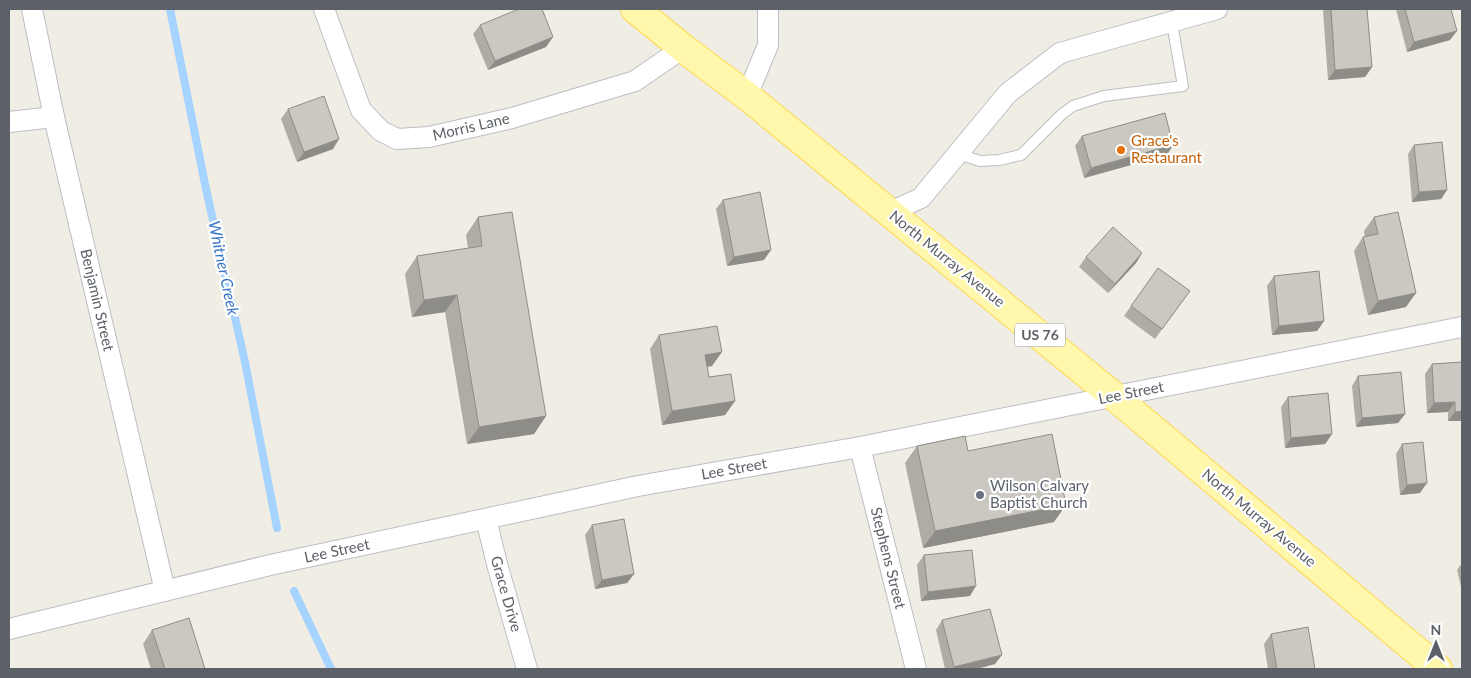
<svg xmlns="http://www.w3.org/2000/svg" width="1471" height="678" font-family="Lato,sans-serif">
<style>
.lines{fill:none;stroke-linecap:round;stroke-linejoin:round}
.stream{stroke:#a6d3ff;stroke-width:8}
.service-casing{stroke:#bcbec5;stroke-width:12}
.minor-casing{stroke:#bcbec5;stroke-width:22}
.primary-casing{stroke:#ffd84f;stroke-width:30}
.service{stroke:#fff;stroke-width:10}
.minor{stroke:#fff;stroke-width:20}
.primary{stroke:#fff7ab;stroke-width:28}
.wall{fill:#afaca6}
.shaded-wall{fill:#8e8c87}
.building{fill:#cbc8c1;stroke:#8e8c87}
.food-dot{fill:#e8710a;stroke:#fff;stroke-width:2}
.worship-dot{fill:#6b7280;stroke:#fff;stroke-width:2}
.labels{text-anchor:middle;stroke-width:4.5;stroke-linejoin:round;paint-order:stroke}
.shield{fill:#fff;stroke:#8d9095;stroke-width:1}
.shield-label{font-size:14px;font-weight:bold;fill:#5c6067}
.street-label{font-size:15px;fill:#5c6067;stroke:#fff}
.food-label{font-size:15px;fill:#c56008;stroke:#fff;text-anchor:start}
.worship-label{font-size:15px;fill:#5b616d;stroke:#fff;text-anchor:start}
.water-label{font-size:16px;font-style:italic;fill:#3a76c6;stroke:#fff}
</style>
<rect width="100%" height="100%" fill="#f0eee4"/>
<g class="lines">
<g class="stream">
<polyline points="170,9 206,189 245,362 277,528"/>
<polyline points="294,591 331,669"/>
</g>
<defs>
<polyline id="service" points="958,154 980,161 999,160 1021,155 1062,114 1073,106 1104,96 1183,86 1172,23"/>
<g id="minor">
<polyline points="32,9 54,117 165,591"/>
<polyline points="324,9 361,110 381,131 397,139 429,137 512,118 635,81 683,48"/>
<polyline points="747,96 768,45 768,9"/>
<polyline points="9,122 54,117"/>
<polyline points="890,212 921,198 1008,93 1060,53 1217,9"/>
<polyline points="860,447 916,669"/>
<polyline points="486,519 497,564 527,669"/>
<polyline points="9,629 270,565 638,486 860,447 1462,327"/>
</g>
<polyline id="primary" points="635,9 683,48 747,96 1115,397 1438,669"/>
</defs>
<use href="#service" class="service-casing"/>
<use href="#minor" class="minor-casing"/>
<use href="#primary" class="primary-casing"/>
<use href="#service" class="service"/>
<use href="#minor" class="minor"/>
<use href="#primary" class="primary"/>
</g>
<g class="wall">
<polygon points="1325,9 1367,9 1372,67 1365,77 1328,80 1323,11"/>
<polygon points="1396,9 1451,9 1450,40 1407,52"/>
<polygon points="480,25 546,47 488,70 473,34"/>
<polygon points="288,109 333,149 297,162 281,119"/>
<polygon points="1082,136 1173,145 1167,155 1084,178 1075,146"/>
<polygon points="1414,145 1447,190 1441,199 1412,202 1408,154"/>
<polygon points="723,200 764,260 727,266 716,209"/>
<polygon points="478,217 546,416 534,434 467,444 445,312 412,317 405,274 417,256 468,248 466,235"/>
<polygon points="1374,217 1406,307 1368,315 1354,251 1363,237 1365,237 1364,231"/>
<polygon points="1142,253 1136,263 1108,293 1079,267 1086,257"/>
<polygon points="1158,268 1190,291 1155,339 1124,316"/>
<polygon points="1274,276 1324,321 1317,331 1272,335 1267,286"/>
<polygon points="659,335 712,366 707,367 709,377 735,401 725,415 662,425 650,349"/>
<polygon points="1462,362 1462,421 1448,421 1448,412 1427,413 1425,374 1432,364"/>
<polygon points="1358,376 1405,414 1398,423 1356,427 1352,386"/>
<polygon points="1288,397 1332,434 1325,444 1285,448 1281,407"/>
<polygon points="1402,444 1420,493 1400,495 1396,454"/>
<polygon points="917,446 968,451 1054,522 923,548 905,463"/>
<polygon points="592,525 634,574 627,583 595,589 585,535"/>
<polygon points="924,555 970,596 921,601 917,565"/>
<polygon points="1462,563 1462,591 1457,570"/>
<polygon points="942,620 995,664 976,669 945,669 936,630"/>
<polygon points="152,630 205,669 151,669 143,644"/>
<polygon points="1271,634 1315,669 1268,669 1264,644"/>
</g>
<g class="shaded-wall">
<polygon points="1457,31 1450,40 1407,52 1414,42"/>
<polygon points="553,37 546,47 488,70 495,61"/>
<polygon points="1372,67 1365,77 1328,80 1335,70"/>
<polygon points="339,139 333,149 297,162 304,152"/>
<polygon points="1173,145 1167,155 1084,178 1091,168"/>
<polygon points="1447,190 1441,199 1412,202 1419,192"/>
<polygon points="771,250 764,260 727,266 734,257"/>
<polygon points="1142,253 1136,263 1108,293 1115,284"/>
<polygon points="1416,293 1406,307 1368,315 1378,301"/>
<polygon points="457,295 445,312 412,317 424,300"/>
<polygon points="1324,321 1317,331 1272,335 1279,326"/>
<polygon points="722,352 712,366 695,369 705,355"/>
<polygon points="735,401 725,415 662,425 672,411"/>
<polygon points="1455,402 1448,412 1427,413 1434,403"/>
<polygon points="1462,411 1462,421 1448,421 1455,412"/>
<polygon points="1405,414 1398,423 1356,427 1362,418"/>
<polygon points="546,416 534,434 467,444 479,427"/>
<polygon points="1332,434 1325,444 1285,448 1291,438"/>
<polygon points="1427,483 1420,493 1400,495 1407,485"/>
<polygon points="1066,505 1054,522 923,548 935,531"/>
<polygon points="634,574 627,583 595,589 602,580"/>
<polygon points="976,586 970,596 921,601 928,592"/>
<polygon points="1002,655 995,664 976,669 952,669 954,667"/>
</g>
<g class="building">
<polygon points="519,9 542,9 553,37 495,61 480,25"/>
<polygon points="1331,9 1367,9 1372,67 1335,70"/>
<polygon points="1405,9 1451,9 1457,31 1414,42"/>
<polygon points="324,96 339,139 304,152 288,109"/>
<polygon points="1165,113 1173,145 1091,168 1082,136"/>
<polygon points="1442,142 1447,190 1419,192 1414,145"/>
<polygon points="760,192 771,250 734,257 723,200"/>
<polygon points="512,212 546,416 479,427 457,295 424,300 417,256 482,246 478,217"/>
<polygon points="1398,212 1416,293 1378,301 1363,237 1378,234 1374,217"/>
<polygon points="1113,227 1142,253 1115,284 1086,257"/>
<polygon points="1158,268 1190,291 1162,329 1131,306"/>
<polygon points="1319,271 1324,321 1279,326 1274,276"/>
<polygon points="717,326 722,352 705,355 709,377 731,374 735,401 672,411 659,335"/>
<polygon points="1462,362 1462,411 1455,412 1455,402 1434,403 1432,364"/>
<polygon points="1401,372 1405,414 1362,418 1358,376"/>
<polygon points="1328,393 1332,434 1291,438 1288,397"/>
<polygon points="1052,434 1066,505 935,531 917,446 965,436 968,451"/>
<polygon points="1423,442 1427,483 1407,485 1402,444"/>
<polygon points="624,519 634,574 602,580 592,525"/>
<polygon points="972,550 976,586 928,592 924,555"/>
<polygon points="990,609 1002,655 954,667 942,620"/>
<polygon points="189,618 205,669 165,669 152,630"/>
<polygon points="1308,627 1315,669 1277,669 1271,634"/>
</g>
<circle class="food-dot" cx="1121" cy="150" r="5"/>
<circle class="worship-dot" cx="980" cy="495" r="5"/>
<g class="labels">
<rect class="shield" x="1015" y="323.5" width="50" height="23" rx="4"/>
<g class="shield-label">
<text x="1040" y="340">US 76</text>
</g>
<g class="street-label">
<text transform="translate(471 127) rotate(-13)" y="5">Morris Lane</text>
<text transform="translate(947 259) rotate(39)" y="5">North Murray Avenue</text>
<text transform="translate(97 300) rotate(77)" y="5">Benjamin Street</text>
<text transform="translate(1131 393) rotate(-11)" y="5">Lee Street</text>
<text transform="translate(734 469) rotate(-10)" y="5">Lee Street</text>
<text transform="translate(1259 518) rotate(40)" y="5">North Murray Avenue</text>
<text transform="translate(337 551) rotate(-12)" y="5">Lee Street</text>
<text transform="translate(888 558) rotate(76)" y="5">Stephens Street</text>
<text transform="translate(506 594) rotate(74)" y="5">Grace Drive</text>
</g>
<g class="food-label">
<text x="1131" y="146">Grace's<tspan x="1131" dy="17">Restaurant</tspan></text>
</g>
<g class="worship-label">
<text x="990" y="491">Wilson Calvary<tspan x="990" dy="17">Baptist Church</tspan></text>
</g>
<g class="water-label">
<text transform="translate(224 268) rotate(78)" y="6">Whitner Creek</text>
</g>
</g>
<rect width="1471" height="678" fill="none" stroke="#5c6067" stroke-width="20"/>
<g transform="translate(1436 643)" stroke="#ffffff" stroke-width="4" paint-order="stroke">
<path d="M0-4L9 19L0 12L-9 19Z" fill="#5c6067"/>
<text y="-8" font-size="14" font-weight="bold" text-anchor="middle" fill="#5c6067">N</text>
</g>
</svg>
